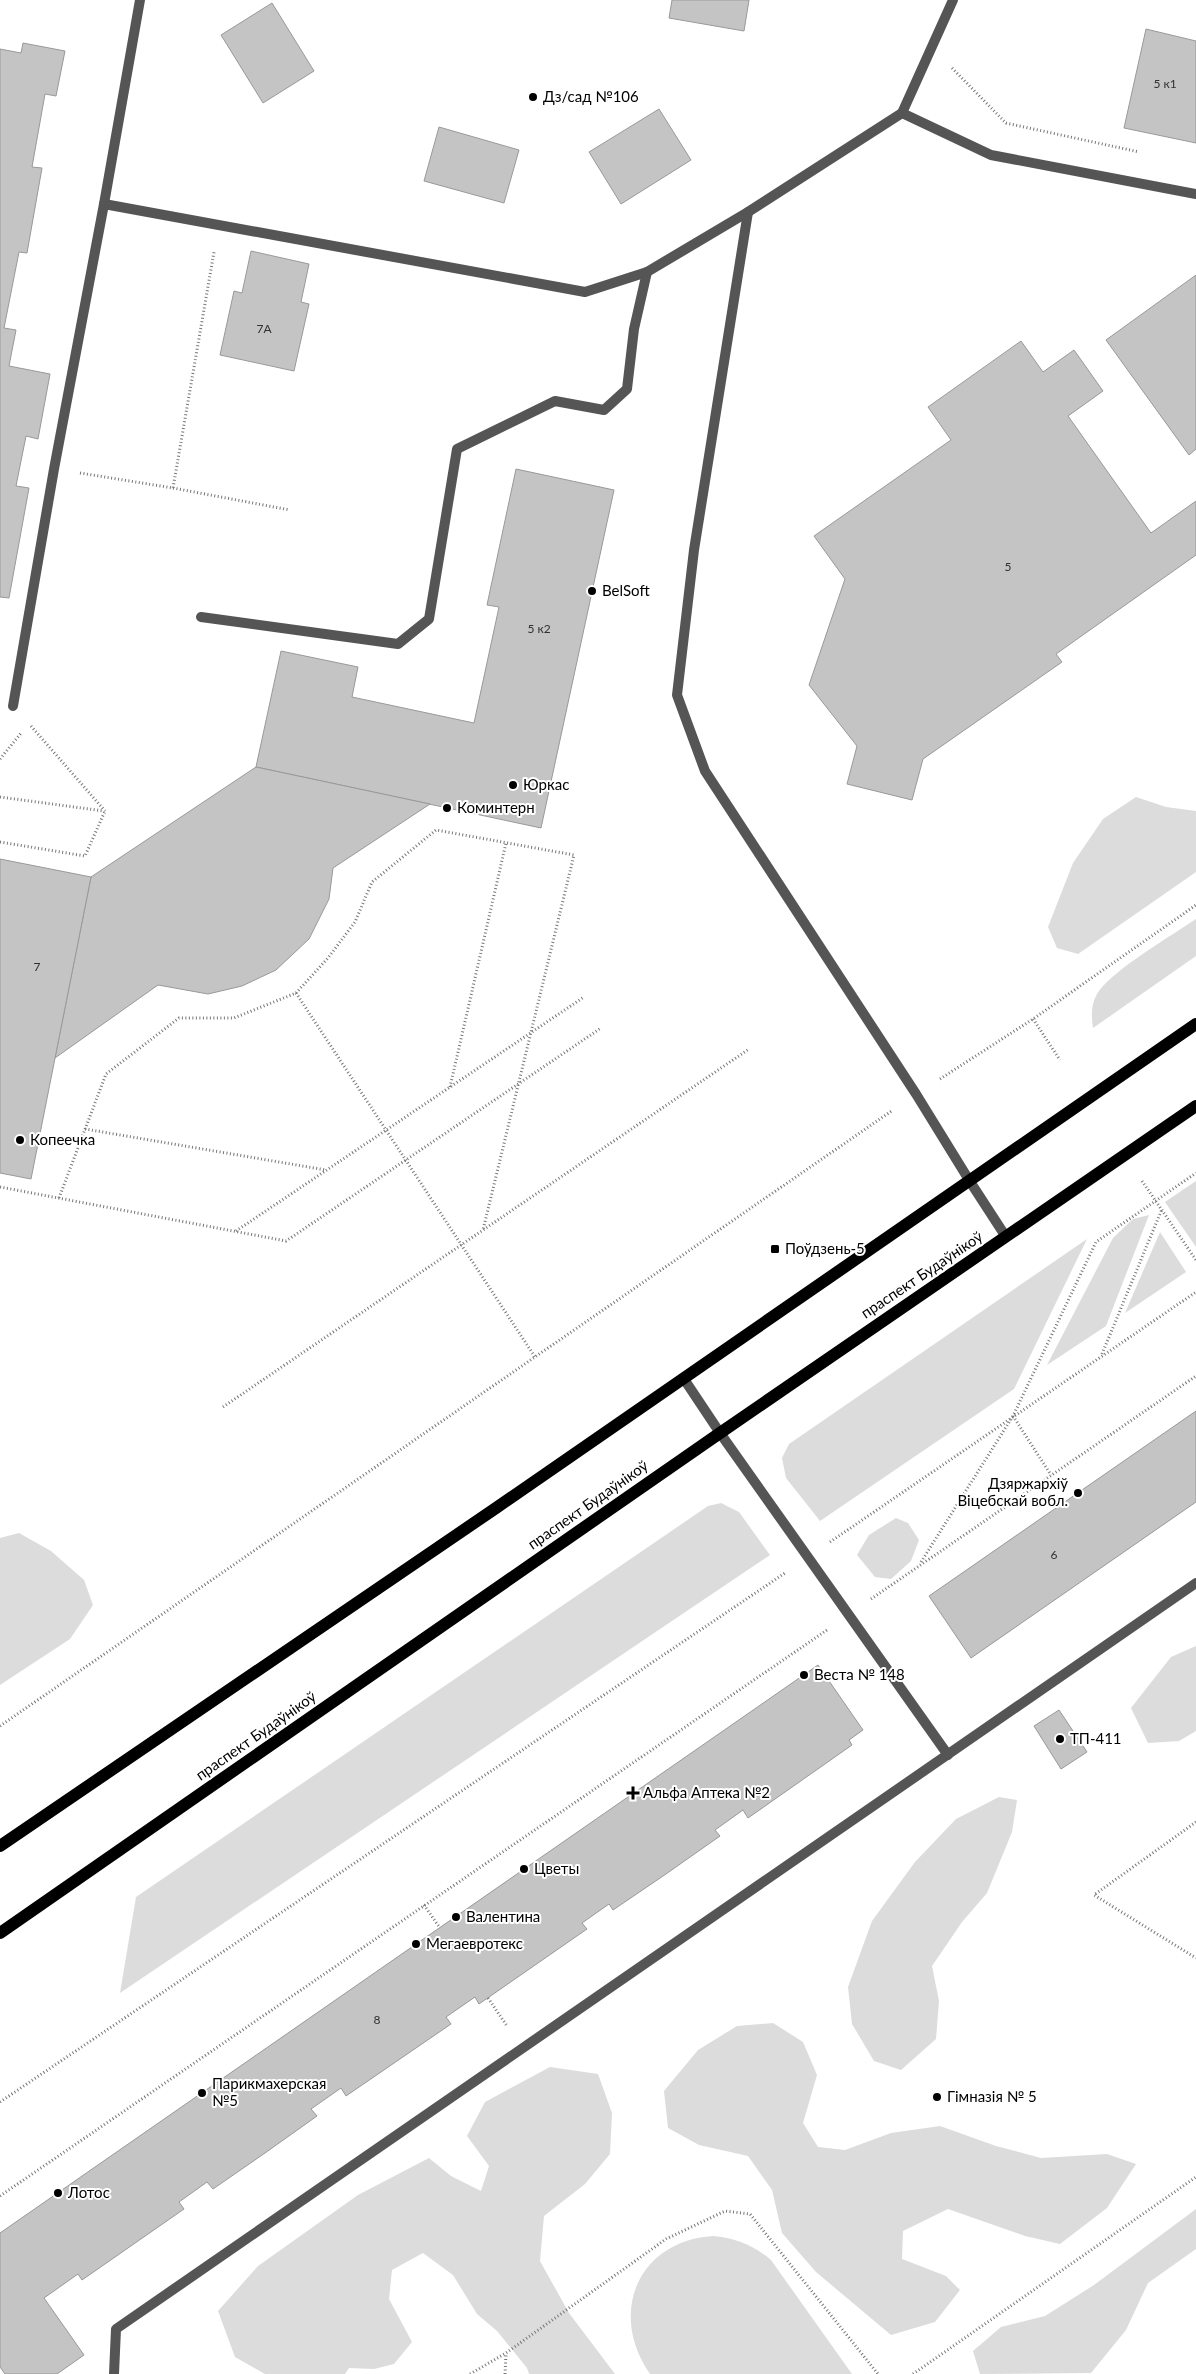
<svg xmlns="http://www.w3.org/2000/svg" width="1196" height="2374" font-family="Lato,sans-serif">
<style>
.green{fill:#dcdcdc}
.building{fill:#c4c4c4;stroke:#999}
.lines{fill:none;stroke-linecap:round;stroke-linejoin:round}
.path{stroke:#777;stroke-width:3;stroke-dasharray:1 2.5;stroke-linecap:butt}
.service{stroke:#555;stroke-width:10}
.minor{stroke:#555;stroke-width:10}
.primary{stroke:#000;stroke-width:12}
.poi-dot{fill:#000;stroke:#fff;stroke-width:2}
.labels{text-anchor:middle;stroke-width:4;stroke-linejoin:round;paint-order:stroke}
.number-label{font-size:12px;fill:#313131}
.poi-label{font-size:15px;fill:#000;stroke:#fff;text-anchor:start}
.street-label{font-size:15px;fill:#000;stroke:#fff}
</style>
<rect width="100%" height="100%" fill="#fff"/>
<g class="green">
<polygon points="1136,797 1166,807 1196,811 1196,872 1078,954 1057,948 1048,927 1073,863 1103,819"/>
<path d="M1196 919V956L1093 1028C1091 1015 1091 1002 1099 991 1116 968 1171 936 1196 919Z"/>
<polygon points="1196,1181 1196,1247 1165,1202"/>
<polygon points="1149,1215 1106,1326 1047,1365 1113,1238 1133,1219"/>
<polygon points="1160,1232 1186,1272 1125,1313"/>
<polygon points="1087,1239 1014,1389 820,1521 786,1478 782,1458 789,1444"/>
<polygon points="721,1503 739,1512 770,1555 120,1993 136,1897 708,1506"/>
<polygon points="896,1518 908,1523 919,1540 911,1561 891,1579 875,1577 857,1555 869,1535"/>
<polygon points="19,1533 51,1551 84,1580 93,1605 70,1639 0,1685 0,1538"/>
<polygon points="1196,1646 1196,1731 1179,1741 1148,1743 1131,1708 1171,1657"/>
<polygon points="999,1797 1017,1800 1012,1832 987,1893 962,1922 932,1966 939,2001 936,2039 901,2070 874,2061 852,2024 848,1987 872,1921 915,1862 956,1819"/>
<polygon points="773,2023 803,2042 817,2075 803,2123 818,2147 845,2150 891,2133 940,2126 996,2146 1041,2158 1107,2154 1136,2164 1107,2208 1060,2244 1025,2236 948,2209 903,2231 902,2259 946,2276 960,2290 935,2322 891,2335 816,2272 782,2233 772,2190 748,2156 699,2145 668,2128 664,2091 698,2050 737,2026"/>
<polygon points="550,2067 598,2074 612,2113 610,2154 585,2184 544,2216 540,2261 569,2313 615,2374 529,2374 527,2368 497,2331 477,2314 453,2275 423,2253 392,2270 389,2299 412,2342 394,2364 374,2369 349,2368 345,2374 265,2374 235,2357 218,2311 258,2266 358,2195 429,2158 451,2176 481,2191 489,2166 467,2136 485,2102"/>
<polygon points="1196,2209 1196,2249 1148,2283 1126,2330 1091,2373 980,2374 973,2351 1001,2327 1045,2316 1094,2285"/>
<path d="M713 2236C736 2238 753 2245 771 2260L852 2374H650C608 2314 637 2241 713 2236Z"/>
</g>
<g class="building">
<polygon points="672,0 749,0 744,31 669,18"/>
<polygon points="272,3 314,71 263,103 221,35"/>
<polygon points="1146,29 1196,41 1196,143 1124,128"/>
<polygon points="23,43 65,51 56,96 45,94 32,167 42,168 27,253 19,252 4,328 16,330 9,366 50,374 38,439 26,436 16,486 29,488 9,598 0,597 0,49 21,53"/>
<polygon points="659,109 691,160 621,204 589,152"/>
<polygon points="439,127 519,150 504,203 424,181"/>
<polygon points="251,251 309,264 301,302 309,304 294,371 220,355 234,291 242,293"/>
<polygon points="1196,275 1196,449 1189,455 1106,340"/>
<polygon points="1021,341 1043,372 1074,350 1103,391 1068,416 1151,533 1196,501 1196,555 1056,654 1062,662 923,759 912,800 847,784 857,746 809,685 845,579 814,536 951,440 928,407"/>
<polygon points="516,469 614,490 541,828 256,767 281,651 358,667 352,697 474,723 499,607 487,605"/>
<polygon points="256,767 430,804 333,868 329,899 309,939 276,970 242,986 208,994 158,985 55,1058 91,877"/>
<polygon points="0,859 91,877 31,1179 0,1173"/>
<polygon points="1196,1411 1196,1502 971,1658 929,1596"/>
<polygon points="818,1665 863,1730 849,1740 852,1745 748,1818 743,1810 715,1830 720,1836 666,1874 613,1910 609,1904 582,1923 587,1929 479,2004 475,1997 446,2017 451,2024 346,2096 341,2088 311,2109 317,2116 265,2153 213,2189 207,2182 179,2202 184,2209 82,2280 78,2274 44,2298 84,2355 57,2374 5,2374 0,2367 0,2233"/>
<polygon points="1059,1710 1087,1752 1061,1769 1034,1726"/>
</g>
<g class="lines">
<g class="path">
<polyline points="952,68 1006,123 1139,152"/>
<polyline points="80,473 173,488 214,252"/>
<polyline points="173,488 290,510"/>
<polyline points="31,726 105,811"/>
<polyline points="0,759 22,732"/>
<polyline points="0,797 104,811"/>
<polyline points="0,842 85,856 105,811"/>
<polyline points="296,993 535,1357"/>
<polyline points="1033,1019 1060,1060"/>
<polyline points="940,1079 1033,1019 1196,905"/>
<polyline points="450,1087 506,843"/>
<polyline points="85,1129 326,1170"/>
<polyline points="1142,1181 1196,1260"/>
<polyline points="0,1187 286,1241 601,1028"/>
<polyline points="59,1198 106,1074 179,1018 234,1018 296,993 328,958 355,922 372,882 436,830 574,855 483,1230"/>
<polyline points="236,1231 584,997"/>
<polyline points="1102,1354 1162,1209"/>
<polyline points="223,1407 749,1049"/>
<polyline points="1013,1416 1051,1475"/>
<polyline points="830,1542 1196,1292"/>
<polyline points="921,1562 1013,1416 1096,1242 1196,1173"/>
<polyline points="871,1599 1196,1376"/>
<polyline points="0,1726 893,1110"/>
<polyline points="1196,1822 1094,1895 1196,1958"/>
<polyline points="424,1905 440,1928"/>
<polyline points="488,1998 507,2026"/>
<polyline points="0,2102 785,1573"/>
<polyline points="0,2196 827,1630"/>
<polyline points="470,2374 506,2353 666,2239 725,2211 750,2214 878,2374"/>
<polyline points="505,2374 506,2354"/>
<polyline points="913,2374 1196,2177"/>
</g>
<g class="service">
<polyline points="140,0 104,204 585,292 647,272 748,212 902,113 953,0"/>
<polyline points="902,113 991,155 1196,194"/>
<polyline points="748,212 694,550 677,695 705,771 916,1094 969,1180"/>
<polyline points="201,617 398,644 429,619 457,449 555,401 604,410 627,389 634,329 647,272"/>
<polyline points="13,706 54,469 104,204"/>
<polyline points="720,1433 948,1755"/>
<polyline points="114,2374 116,2329 1196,1583"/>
</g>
<g class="minor">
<polyline points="969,1180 1006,1237"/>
<polyline points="684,1379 720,1433"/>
</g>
<g class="primary">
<polyline points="0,1846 496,1508 1196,1024"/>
<polyline points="0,1933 720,1433 1196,1106"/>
</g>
</g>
<g class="poi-dot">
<circle cx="533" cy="97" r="5"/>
<circle cx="592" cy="591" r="5"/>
<circle cx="513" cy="785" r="5"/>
<circle cx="447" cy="808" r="5"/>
<circle cx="20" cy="1140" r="5"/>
<rect x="770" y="1244" width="10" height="10" rx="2.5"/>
<circle cx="1078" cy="1493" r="5"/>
<circle cx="804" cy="1675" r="5"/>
<circle cx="1060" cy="1739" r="5"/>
<path d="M630.5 1785.5h5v5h5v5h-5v5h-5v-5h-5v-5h5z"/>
<circle cx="524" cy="1869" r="5"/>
<circle cx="456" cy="1917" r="5"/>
<circle cx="416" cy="1944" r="5"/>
<circle cx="202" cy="2093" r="5"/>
<circle cx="937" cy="2097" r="5"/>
<circle cx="58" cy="2193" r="5"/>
</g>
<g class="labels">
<g class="number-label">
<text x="1165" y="88">5 к1</text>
<text x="264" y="333">7А</text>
<text x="1008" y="571">5</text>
<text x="539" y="633">5 к2</text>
<text x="37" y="971">7</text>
<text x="1054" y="1559">6</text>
<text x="377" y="2024">8</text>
</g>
<g class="poi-label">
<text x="543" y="102">Дз/сад №106</text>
<text x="602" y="596">BelSoft</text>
<text x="523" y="790">Юркас</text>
<text x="457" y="813">Коминтерн</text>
<text x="30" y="1145">Копеечка</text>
<text x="785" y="1254">Поўдзень-5</text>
<text x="1068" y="1489" text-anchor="end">Дзяржархіў<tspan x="1068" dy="17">Віцебскай вобл.</tspan></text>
<text x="814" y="1680">Веста № 148</text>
<text x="1070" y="1744">ТП-411</text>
<text x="643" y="1798">Альфа Аптека №2</text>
<text x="534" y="1874">Цветы</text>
<text x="466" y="1922">Валентина</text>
<text x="426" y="1949">Мегаевротекс</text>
<text x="212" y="2089">Парикмахерская<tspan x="212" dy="17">№5</tspan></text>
<text x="947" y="2102">Гімназія № 5</text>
<text x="68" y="2198">Лотос</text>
</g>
<g class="street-label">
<text transform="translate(922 1275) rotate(-34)" y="5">праспект Будаўнікоў</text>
<text transform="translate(588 1505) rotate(-35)" y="5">праспект Будаўнікоў</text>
<text transform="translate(256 1736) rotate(-35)" y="5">праспект Будаўнікоў</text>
</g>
</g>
</svg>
